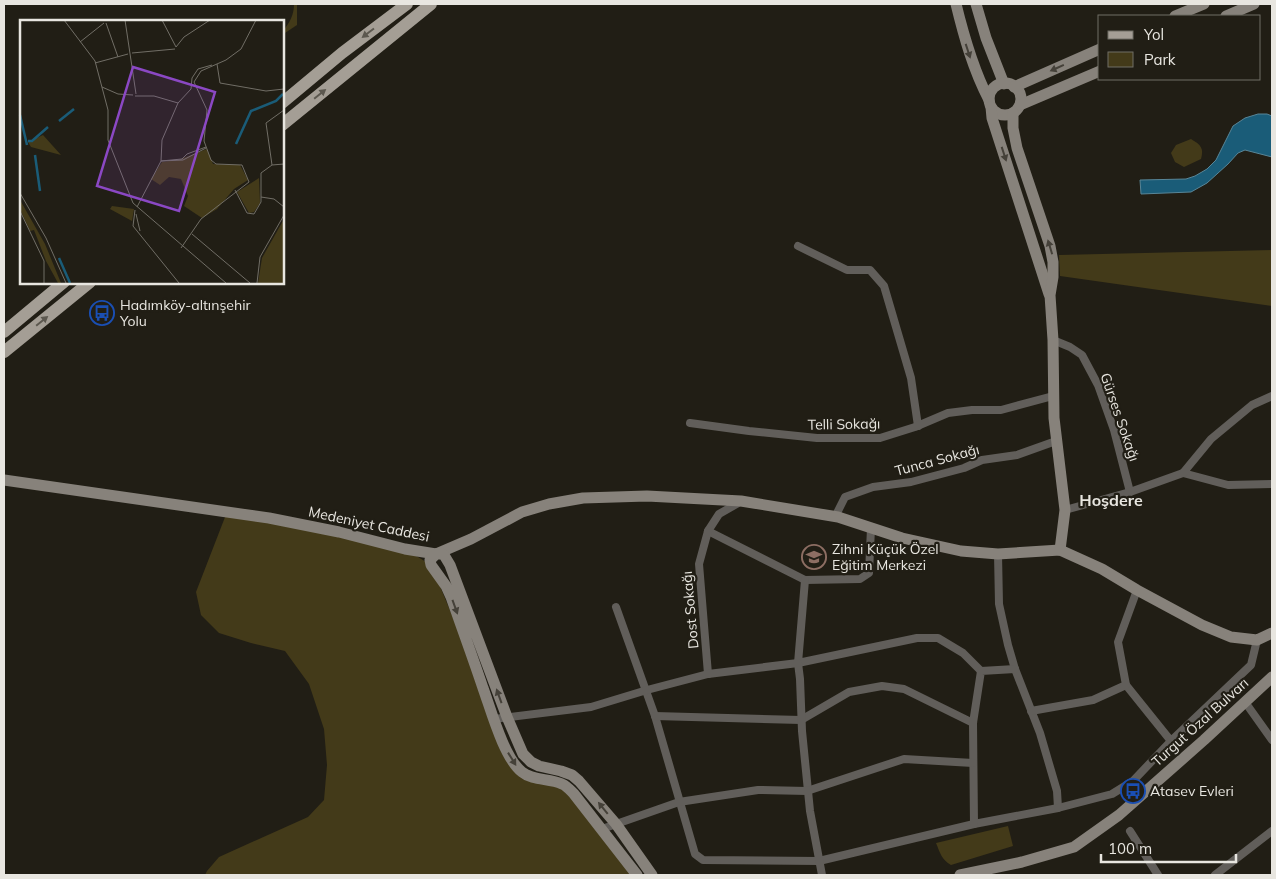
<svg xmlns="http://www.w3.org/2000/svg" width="1276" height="879" font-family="Mulish,sans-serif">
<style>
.green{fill:#433a19}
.water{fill:#1a5c78;stroke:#588597}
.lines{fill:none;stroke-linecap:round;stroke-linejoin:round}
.street{stroke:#615e5a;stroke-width:8}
.secondary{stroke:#87827b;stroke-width:11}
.primary{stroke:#a49e95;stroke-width:12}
.oneway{fill:#5c584f}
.oneway2{fill:#454139}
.labels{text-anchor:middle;stroke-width:4.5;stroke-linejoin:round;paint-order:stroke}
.poi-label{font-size:14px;fill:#e8e6e0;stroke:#211e15;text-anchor:start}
.street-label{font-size:14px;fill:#e8e6e0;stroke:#211e15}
.quarter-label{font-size:16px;font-weight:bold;fill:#e8e6e0;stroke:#211e15}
.inset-river{fill:none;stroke:#1a5c78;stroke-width:2.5}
.inset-road{fill:none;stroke:#716e66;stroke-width:1}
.view{fill:#8b48c4;fill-opacity:0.15;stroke:#8b48c4;stroke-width:2.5}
.inset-edge{fill:none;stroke:#e8e6e0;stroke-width:2.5}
</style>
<rect width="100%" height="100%" fill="#211e15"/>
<g class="green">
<path d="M294 4H297V25L285 33 283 31C290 22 294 15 294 4Z"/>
<path d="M1191 139C1201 145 1204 148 1201 159L1184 167 1175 162 1171 153 1176 145Z"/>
<polygon points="1272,250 1272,306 1060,276 1059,255"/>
<polygon points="227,512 405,549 431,565 434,572 514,764 564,785 632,875 205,875 207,871 219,857 308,817 324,800 327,765 324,729 309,684 285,651 251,643 219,633 201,615 196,592"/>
<path d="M1008 826 1013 846 951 865C942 860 940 853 936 843Z"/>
</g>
<polygon class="water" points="1258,114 1267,114 1272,116 1272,157 1245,150 1238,153 1228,164 1207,183 1191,192 1141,194 1140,180 1186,179 1195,176 1207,169 1216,160 1233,126 1245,118"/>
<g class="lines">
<g class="street">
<polyline points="798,246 847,270 870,270 884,286 911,378 918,426"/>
<polyline points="1053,340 1070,347 1082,355 1098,385 1114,430 1130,492"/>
<polyline points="690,423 749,431 817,438 880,438 915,427 948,413 972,410 1001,410 1053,396"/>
<polyline points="1183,473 1228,485 1272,484"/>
<polyline points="1065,510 1130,492 1183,473 1211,439 1252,405 1272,396"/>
<polyline points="835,517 845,497 873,487 911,482 964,468 982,460 1017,455 1056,441"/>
<polyline points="708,531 805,580 860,579 869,573 871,528"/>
<polyline points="805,580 798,663 917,638 938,638 963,653 981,671"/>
<polyline points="616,607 655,716 695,854 703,860 819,861 974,824 1058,808 1057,791 1040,733 1015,669 1008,645 999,604 998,554"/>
<polyline points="708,674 699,564 708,531 719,514 740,502"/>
<polyline points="1126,685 1171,741 1251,665 1257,640"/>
<polyline points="1245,702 1272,740"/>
<polyline points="1031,711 1093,700 1126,685 1118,642 1137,590"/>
<polyline points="655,716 801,720 849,692 882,686 904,689 973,723"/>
<polyline points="494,719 591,707 647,690 708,674 798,663 800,679 802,731 810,811 822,875"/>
<polyline points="1058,808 1112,794 1133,781 1171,741"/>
<polyline points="974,824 973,723 981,671 1015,669"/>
<polyline points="602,829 679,802 758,790 807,791 904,759 973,763"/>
<polyline points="1130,831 1158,875"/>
<polyline points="1215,875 1272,831"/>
</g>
<g class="secondary">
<path d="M956 4C964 37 973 69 989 100"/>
<polyline points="976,4 986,38 1004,84"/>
<polyline points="1175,16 1204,4"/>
<polyline points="1226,16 1254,4"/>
<circle cx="1005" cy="99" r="16"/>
<polyline points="1014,87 1100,49"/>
<polyline points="1020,105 1100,71"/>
<polyline points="991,107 992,118 1049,294"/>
<polyline points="1013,113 1013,128 1017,148 1050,246 1053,262 1053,277 1050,295 1053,340 1054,418 1065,510 1060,550"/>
<polyline points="4,480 269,518 339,532 405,549 436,554 471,539 522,512 549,504 583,498 647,496 741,501 838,517 902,538 961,551 998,554 1060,550 1102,569 1137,590 1202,625 1231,637 1257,640 1272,633"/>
<path d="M637 875 574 794C570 790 567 786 562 784 549 778 533 781 522 772 504 758 491 710 483 688 473 658 462 628 451 597L446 586 431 565 430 560 436 554H441L444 555 450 565 507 717 523 754 531 762 539 766 561 771 572 775 579 781 616 824 652 875"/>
<polyline points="960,875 1022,862 1074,847 1119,815 1204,740 1272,677"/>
</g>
<g class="primary">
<polyline points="282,103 342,53 407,4"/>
<polyline points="282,125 431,4"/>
<polyline points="4,332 64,282"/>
<polyline points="4,352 90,282"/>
</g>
</g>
<defs><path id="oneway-solid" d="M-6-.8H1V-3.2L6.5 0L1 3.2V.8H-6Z" transform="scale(1.25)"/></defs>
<g class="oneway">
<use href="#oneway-solid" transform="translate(368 33) rotate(143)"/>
<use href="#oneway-solid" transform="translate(320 94) rotate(-39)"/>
<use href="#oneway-solid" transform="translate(42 321) rotate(-39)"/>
</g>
<g class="oneway2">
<use href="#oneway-solid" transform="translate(968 51) rotate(72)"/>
<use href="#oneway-solid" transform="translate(1057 68) rotate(156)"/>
<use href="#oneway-solid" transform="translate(1004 154) rotate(72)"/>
<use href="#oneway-solid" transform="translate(1050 247) rotate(-107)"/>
<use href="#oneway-solid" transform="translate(455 607) rotate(70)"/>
<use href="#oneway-solid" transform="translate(499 696) rotate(-110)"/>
<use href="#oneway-solid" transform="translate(512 759) rotate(58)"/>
<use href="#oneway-solid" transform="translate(603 808) rotate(-129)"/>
</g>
<defs>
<symbol id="bus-ring" viewBox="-11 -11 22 22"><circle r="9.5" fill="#211e15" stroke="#1a4fb4" stroke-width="1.5"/><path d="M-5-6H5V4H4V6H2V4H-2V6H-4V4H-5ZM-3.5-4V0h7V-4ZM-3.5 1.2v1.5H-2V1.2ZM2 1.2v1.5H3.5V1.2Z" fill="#1a4fb4"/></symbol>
<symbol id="school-ring" viewBox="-11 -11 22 22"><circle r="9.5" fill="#211e15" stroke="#8d6e63" stroke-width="1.5"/><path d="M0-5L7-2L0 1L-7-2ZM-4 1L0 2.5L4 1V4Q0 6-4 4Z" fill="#8d6e63"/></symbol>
</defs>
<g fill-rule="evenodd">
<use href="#bus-ring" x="88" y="299" width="28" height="28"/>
<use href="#school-ring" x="800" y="543" width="28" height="28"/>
<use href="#bus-ring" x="1119" y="777" width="28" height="28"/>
</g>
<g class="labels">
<g class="poi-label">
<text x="120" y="310">Hadımköy-altınşehir<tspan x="120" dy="16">Yolu</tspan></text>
<text x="832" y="554">Zihni Küçük Özel<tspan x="832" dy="16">Eğitim Merkezi</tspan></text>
<text x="1150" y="796">Atasev Evleri</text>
</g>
<g class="street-label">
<text transform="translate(1120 417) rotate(71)" y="5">Gürses Sokağı</text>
<text transform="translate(844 424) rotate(-1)" y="5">Telli Sokağı</text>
<text transform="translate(937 460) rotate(-15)" y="5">Tunca Sokağı</text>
<text transform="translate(369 524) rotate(12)" y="5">Medeniyet Caddesi</text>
<text transform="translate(690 610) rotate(-95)" y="5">Dost Sokağı</text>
<text transform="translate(1200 722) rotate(-42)" y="5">Turgut Özal Bulvarı</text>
</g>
<g class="quarter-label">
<text x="1111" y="506">Hoşdere</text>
</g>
</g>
<g transform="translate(20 20)">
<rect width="264" height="264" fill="#211e15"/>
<path d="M23 115 41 135 11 127 8 122ZM187 129 193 144 220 145 228 160 214 169 197 189 182 198 164 186 168 176 161 159 149 157 140 165 131 159 142 142 158 140ZM239 158 240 183 234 192 229 193 217 172ZM0 180 25 224 41 263H38L26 241 14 210 10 211 0 189ZM92 186 114 189 112 201 90 189ZM264 199V263H238L242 238Z" fill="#433a19"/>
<path class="inset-river" d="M0 95 7 125M39 101 54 89M8 121H12L28 107M216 124 231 91 256 81 263 74M15 135 20 171M39 238 50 263"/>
<path class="inset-road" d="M44 0 75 41 88 90V120L113 183 206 263M105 0 116 74M142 0 156 27M86 3 98 37M60 22 84 3M156 27 164 17 190 0M112 33 155 29M75 43 108 34M197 44 200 63 246 71 264 69M82 67 98 74 113 75M115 76H134M134 76 158 83M186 127 167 134 162 139 141 141 163 140 186 128M252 145 246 103 264 90M215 170 227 193 234 194 241 182V153L252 145 264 144M0 173 26 218 46 263M241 177 254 179 264 187M117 187 141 141 142 120 158 83 171 69 172 58 178 49 192 45M115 190 113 206 159 263M0 191 24 241V263M116 194 120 211M172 214 230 263M161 228 181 199 229 162 222 145 196 144 191 140 184 121 187 90 174 62 181 51 206 40 221 29 236 0M237 263 240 237 264 195"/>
<path class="view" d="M113 47 195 72 159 191 77 166Z"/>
<rect width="264" height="264" class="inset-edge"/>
</g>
<rect width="1276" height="879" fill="none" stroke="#e8e6e0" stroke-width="10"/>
<rect x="1098" y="15" width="162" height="65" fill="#211e15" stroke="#716e66"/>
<rect x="1108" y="31" width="25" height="8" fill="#a49e95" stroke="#716e66"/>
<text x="1144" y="40" font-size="15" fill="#e8e6e0">Yol</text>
<rect x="1108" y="52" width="25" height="15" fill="#433a19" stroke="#716e66"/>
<text x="1144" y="65" font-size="15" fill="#e8e6e0">Park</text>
<path d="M1101 854v8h135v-8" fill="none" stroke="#e8e6e0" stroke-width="2.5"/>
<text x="1108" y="854" font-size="15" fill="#e8e6e0" stroke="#211e15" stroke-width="4" paint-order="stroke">100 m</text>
</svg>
